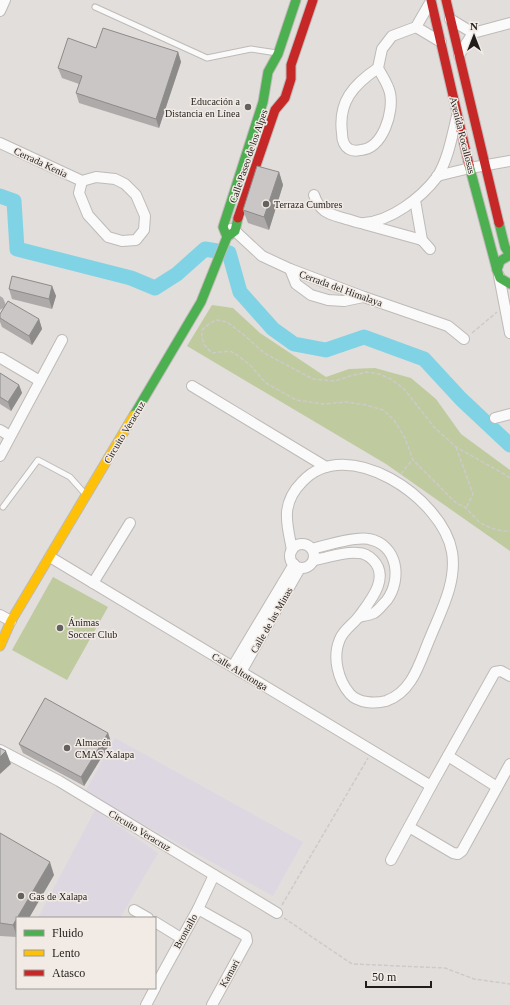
<svg xmlns="http://www.w3.org/2000/svg" width="510" height="1005" font-family="'Times New Roman',serif">
<style>
.industrial{fill:#ddd7e2}
.green{fill:#c0ca9f}
.lines{fill:none;stroke-linecap:round;stroke-linejoin:round}
.river{stroke:#7fd3e5;stroke-width:15}
.lane-casing{stroke:#bebab8;stroke-width:7}
.street-casing{stroke:#bebab8;stroke-width:12}
.fast-casing{stroke:#bebab8;stroke-width:11}
.slow-casing{stroke:#bebab8;stroke-width:11}
.jam-casing{stroke:#bebab8;stroke-width:11}
.path{stroke:#cccaca;stroke-width:1.5;stroke-dasharray:4 2;stroke-linecap:butt}
.lane{stroke:#fbfafa;stroke-width:5}
.street{stroke:#fbfafa;stroke-width:10}
.fast{stroke:#4caf50;stroke-width:9}
.slow{stroke:#ffc107;stroke-width:9}
.jam{stroke:#c62828;stroke-width:9}
.wall{fill:#adaaa9}
.shaded-wall{fill:#8d8b8a}
.building{fill:#c9c6c5;stroke:#8d8b8a}
.poi-dot{fill:#64615e;stroke:#f2ebe5;stroke-width:1.5}
.labels{text-anchor:middle;stroke-width:3;stroke-linejoin:round;paint-order:stroke}
.poi-label{font-size:10px;fill:#201d1b;stroke:#f2ebe5;text-anchor:start}
.street-label{font-size:10px;fill:#201d1b;stroke:#f2ebe5}
</style>
<rect width="100%" height="100%" fill="#e2dedb"/>
<g class="industrial">
<polygon points="115,738 303,842 273,896 85,792"/>
<polygon points="95,810 158,853 120,918 38,918"/>
</g>
<g class="green">
<polygon points="212,305 233,308 260,333 326,377 349,369 375,368 411,378 436,399 461,434 510,470 510,551 386,464 187,346"/>
<polygon points="53,577 108,607 67,680 12,650"/>
</g>
<g class="lines">
<polyline class="river" points="0,196 14,201 17,249 131,278 155,288 177,274 205,249 229,253 240,292 273,329 294,344 326,350 364,337 424,359 461,399 510,445"/>
<defs>
<g id="lane">
<polyline points="95,7 207,58 251,49 277,53"/>
<polyline points="3,507 38,460 70,477 86,495"/>
</g>
<g id="street">
<polyline points="0,11 5,0"/>
<polyline points="450,19 473,33"/>
<polyline points="416,27 441,42"/>
<polyline points="459,55 473,33 510,23"/>
<path d="M378 68C353 85 338 102 342 133 342 139 344 146 349 149 353 151 357 151 361 150 383 148 394 112 390 93 388 84 382 76 378 68L382 49 392 36 416 27 431 1"/>
<polyline points="0,143 82,181 96,177 115,179 125,184 136,195 145,216 144,230 136,240 122,241 108,237 88,215 79,193 82,181"/>
<polyline points="437,176 470,168 510,161"/>
<path d="M314 195C320 213 330 214 346 219 352 220 359 224 364 223 391 221 421 198 437 177 448 160 452 136 457 116"/>
<polyline points="415,200 422,240 430,249"/>
<polyline points="364,224 422,240"/>
<polyline points="230,229 235,231 262,256 290,269 364,297 448,326 464,339"/>
<polyline points="290,269 296,284 311,295 328,300 344,301 363,297"/>
<polyline points="499,276 510,333"/>
<polyline points="1,358 40,381"/>
<polyline points="192,386 326,467"/>
<polyline points="495,418 510,414"/>
<polyline points="0,430 10,436"/>
<polyline points="0,456 62,340"/>
<circle cx="302" cy="556" r="12"/>
<path d="M312 549C326 545 356 536 369 539 398 545 402 579 387 600 383 604 379 610 374 613 369 615 363 616 359 617"/>
<path d="M292 550C290 538 286 525 287 512 288 501 294 490 302 482 346 433 443 498 452 552 457 582 441 611 430 638 420 661 413 692 386 701 375 704 358 703 350 694 338 680 332 657 340 639 344 629 354 624 360 615 371 600 390 577 373 560 369 556 364 553 358 553 344 551 328 558 314 560"/>
<polyline points="50,557 431,786"/>
<polyline points="93,583 130,523"/>
<polyline points="0,615 11,621"/>
<polyline points="233,666 294,564"/>
<polyline points="241,672 300,568"/>
<polyline points="0,750 59,781 277,913"/>
<polyline points="448,756 497,787"/>
<polyline points="409,827 453,853 458,854 462,851 510,764"/>
<polyline points="391,860 431,786 495,672 501,671 510,676"/>
<polyline points="198,909 246,936 247,941 212,1005"/>
<polyline points="134,910 148,918"/>
<polyline points="155,922 181,938"/>
<polyline points="155,987 198,909 214,875"/>
<polyline points="146,1005 155,988"/>
</g>
<g id="fast">
<polyline points="469,165 497,270"/>
<polyline points="499,223 505,247 510,255 500,261 497,270 500,278 510,284"/>
<polyline points="227,237 223,227 263,102 268,72 278,54 296,0"/>
<polyline points="134,415 201,302 227,237 235,231 238,218"/>
</g>
<polyline id="slow" points="0,646 11,621 134,415"/>
<g id="jam">
<polyline points="431,0 469,165"/>
<polyline points="446,0 499,223"/>
<polyline points="238,218 275,110 285,98 291,79 291,65 313,0"/>
</g>
</defs>
<use href="#lane" class="lane-casing"/>
<use href="#street" class="street-casing"/>
<use href="#fast" class="fast-casing"/>
<use href="#slow" class="slow-casing"/>
<use href="#jam" class="jam-casing"/>
<g class="path">
<polyline points="472,333 497,312"/>
<polyline points="456,447 473,494 466,508"/>
<polyline points="401,474 412,460"/>
<path d="M510 478 504 474 456 447 434 427 405 390 391 379 379 374 367 372 350 376 335 381 313 379 264 353 244 335 227 322 217 320 210 323 202 330C201 340 204 346 212 353L230 351 237 355 250 365 266 383 296 400 324 404 346 402 366 405 383 410 394 420 405 438 413 460 455 502 466 508 480 523 491 528 502 531H510"/>
<polyline points="282,905 368,758"/>
<polyline points="284,918 352,964 445,968 474,979 510,984"/>
</g>
<use href="#lane" class="lane"/>
<use href="#street" class="street"/>
<use href="#fast" class="fast"/>
<use href="#slow" class="slow"/>
<use href="#jam" class="jam"/>
</g>
<g class="wall">
<polygon points="96,48 178,52 181,62 159,128 79,103 76,93 79,84 62,78 58,68"/>
<polygon points="279,172 283,185 269,230 248,223 243,210"/>
<polygon points="52,286 56,296 52,309 12,299 9,289"/>
<polygon points="0,296 3,298 6,305 39,319 42,329 32,345 2,327 0,322 0,314 3,308 0,310"/>
<polygon points="0,373 19,385 22,393 11,411 0,404"/>
<polygon points="108,733 111,742 84,786 23,753 19,744"/>
<polygon points="0,833 54,875 29,918 17,918 17,937 0,936"/>
</g>
<g class="shaded-wall">
<polygon points="178,52 181,62 159,128 156,119"/>
<polygon points="279,172 283,185 269,230 264,217"/>
<polygon points="52,286 56,296 52,309 49,299"/>
<polygon points="39,319 42,329 32,345 29,336"/>
<polygon points="19,385 22,393 11,411 8,402"/>
<polygon points="108,733 111,742 84,786 81,777"/>
<polygon points="6,751 11,764 0,774 0,757"/>
<polygon points="50,862 54,875 29,918 17,918 17,937 13,925"/>
</g>
<g class="building">
<polygon points="103,28 178,52 156,119 76,93 82,76 58,68 68,38 96,48"/>
<polygon points="257,166 279,172 264,217 243,210"/>
<polygon points="12,276 52,286 49,299 9,289"/>
<polygon points="8,301 39,319 29,336 0,318 0,314"/>
<polygon points="0,373 19,385 8,402 0,397"/>
<polygon points="45,698 108,733 81,777 19,744"/>
<polygon points="0,748 6,751 0,757"/>
<polygon points="0,833 50,862 13,925 0,923"/>
</g>
<g class="poi-dot">
<circle cx="248" cy="107" r="4"/>
<circle cx="266" cy="204" r="4"/>
<circle cx="60" cy="628" r="4"/>
<circle cx="67" cy="748" r="4"/>
<circle cx="21" cy="896" r="4"/>
</g>
<g class="labels">
<g class="poi-label">
<text x="240" y="105" text-anchor="end">Educación a<tspan x="240" dy="12">Distancia en Línea</tspan></text>
<text x="274" y="208">Terraza Cumbres</text>
<text x="68" y="626">Ánimas<tspan x="68" dy="12">Soccer Club</tspan></text>
<text x="75" y="746">Almacén<tspan x="75" dy="12">CMAS Xalapa</tspan></text>
<text x="29" y="900">Gas de Xalapa</text>
</g>
<g class="street-label">
<text transform="translate(463 135) rotate(76)" y="4">Avenida Rocallosas</text>
<text transform="translate(248 156) rotate(-71)" y="4">Calle Paseo de los Alpes</text>
<text transform="translate(41 162) rotate(25)" y="4">Cerrada Kenia</text>
<text transform="translate(341 288) rotate(20)" y="4">Cerrada del Himalaya</text>
<text transform="translate(124 432) rotate(-59)" y="4">Circuito Veracruz</text>
<text transform="translate(271 620) rotate(-60)" y="4">Calle de las Minas</text>
<text transform="translate(240 671) rotate(31)" y="4">Calle Altotonga</text>
<text transform="translate(140 830) rotate(31)" y="4">Circuito Veracruz</text>
<text transform="translate(185 931) rotate(-61)" y="4">Brontallo</text>
<text transform="translate(229 973) rotate(-61)" y="4">Kamari</text>
</g>
</g>
<rect x="16" y="917" width="140" height="72" fill="#f2ebe5" stroke="#9e9994"/>
<rect x="24" y="930" width="20" height="6" fill="#4caf50" stroke="#9e9994"/>
<text x="52" y="937" font-size="12" fill="#201d1b">Fluido</text>
<rect x="24" y="950" width="20" height="6" fill="#ffc107" stroke="#9e9994"/>
<text x="52" y="957" font-size="12" fill="#201d1b">Lento</text>
<rect x="24" y="970" width="20" height="6" fill="#c62828" stroke="#9e9994"/>
<text x="52" y="977" font-size="12" fill="#201d1b">Atasco</text>
<g transform="translate(474 36)" stroke="#f2ebe5" stroke-width="3" paint-order="stroke">
<path d="M0-3L7 15L0 10L-7 15Z" fill="#201d1b"/>
<text y="-6" font-size="11" font-weight="bold" text-anchor="middle" fill="#201d1b">N</text>
</g>
<path d="M366 981v6h65v-6" fill="none" stroke="#201d1b" stroke-width="2"/>
<text x="372" y="981" font-size="12" fill="#201d1b" stroke="#f2ebe5" stroke-width="3" paint-order="stroke">50 m</text>
</svg>
